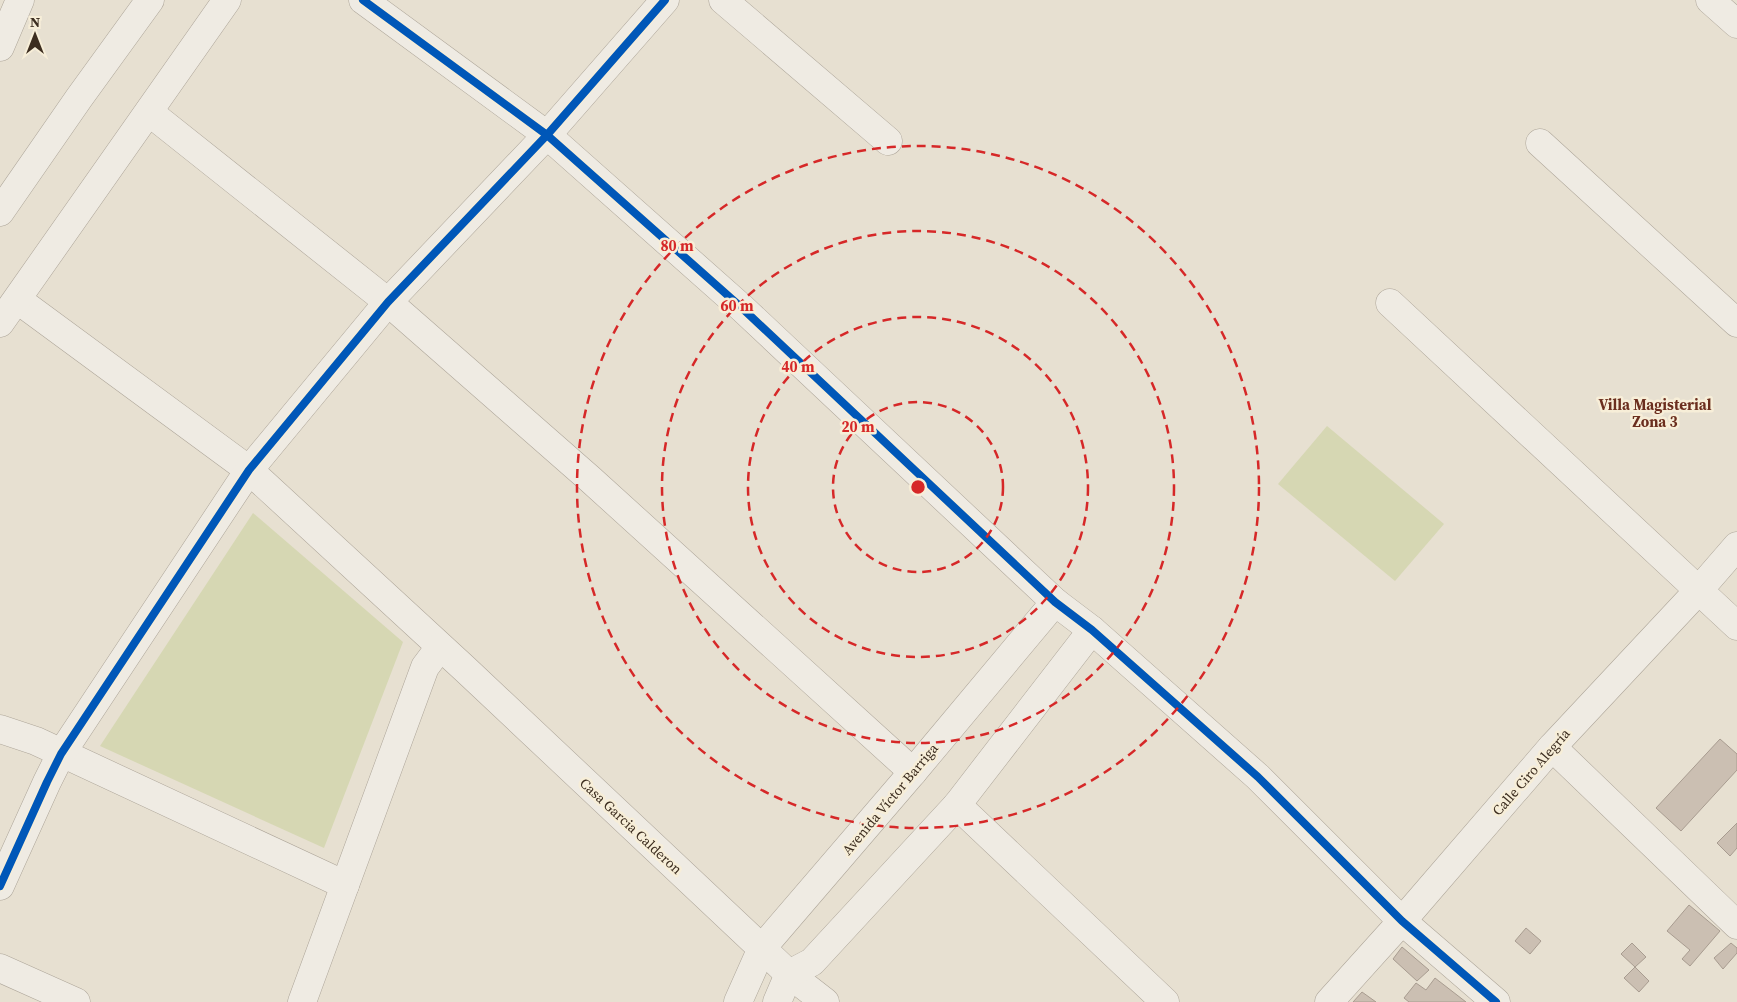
<svg xmlns="http://www.w3.org/2000/svg" width="1737" height="1002" font-family="'Source Serif 4',serif">
<style>
.pitch{fill:#d6d7b3}
.building{fill:#cbbfb2;stroke:#a89c90}
.lines{fill:none;stroke-linecap:round;stroke-linejoin:round}
.street-casing{stroke:#ada599;stroke-width:29}
.street{stroke:#efebe3;stroke-width:28}
.cycleway-casing{stroke:#f7eed8;stroke-width:11}
.cycleway{stroke:#0057b8;stroke-width:8}
.ring{fill:none;stroke:#d62828;stroke-width:2.5;stroke-dasharray:9 6}
.labels{text-anchor:middle;stroke-width:5;stroke-linejoin:round;paint-order:stroke}
.street-label{font-size:14px;fill:#3d2e20;stroke:#f7eed8}
.neighbourhood-label{font-size:15px;font-weight:bold;fill:#6b2e1e;stroke:#f7eed8}
.centre{fill:#d62828;stroke:#f7eed8;stroke-width:2.5}
.ring-label{font-size:15px;text-anchor:middle;font-weight:bold;fill:#d62828;stroke:#f7eed8;stroke-width:5;stroke-linejoin:round;paint-order:stroke}
</style>
<rect width="100%" height="100%" fill="#e7e0d1"/>
<g class="pitch">
<polygon points="1327,426 1444,524 1395,581 1278,484"/>
<polygon points="253,513 403,642 324,848 100,746"/>
</g>
<g class="building">
<polygon points="1720,739 1737,754 1737,770 1681,831 1656,808"/>
<polygon points="1737,823 1737,848 1730,856 1717,843"/>
<polygon points="1689,905 1720,931 1690,966 1682,959 1690,950 1667,931"/>
<polygon points="1526,928 1541,941 1530,954 1515,941"/>
<polygon points="1632,943 1646,957 1635,967 1621,954"/>
<polygon points="1731,943 1737,948 1737,953 1723,969 1714,958"/>
<polygon points="1402,947 1429,970 1417,981 1393,959"/>
<polygon points="1635,967 1649,981 1639,992 1624,978"/>
<polygon points="1435,978 1466,1002 1409,1002 1404,998 1416,983 1426,990"/>
<polygon points="1362,992 1376,1002 1353,1002"/>
</g>
<g class="lines">
<defs>
<g id="street">
<polyline points="363,0 547,135 742,308 1055,602 1092,630 1258,777 1402,921 1496,1002"/>
<polyline points="723,0 888,141"/>
<polyline points="1710,0 1737,24"/>
<polyline points="0,47 20,0"/>
<polyline points="149,112 388,302 590,479 913,772"/>
<polyline points="1540,143 1737,323"/>
<polyline points="0,212 79,98 150,0"/>
<polyline points="18,300 249,470 465,669 789,974 825,1002"/>
<polyline points="1390,303 1737,626"/>
<polyline points="0,323 227,0"/>
<polyline points="0,729 36,741 345,885"/>
<polyline points="1552,747 1737,925"/>
<polyline points="957,805 1165,1002"/>
<polyline points="0,886 47,782 61,754 249,470 388,302 547,135 665,0"/>
<polyline points="0,968 76,1002"/>
<polyline points="302,1002 425,667 440,647"/>
<polyline points="738,1002 762,948 913,772 1055,602"/>
<polyline points="777,1002 789,974 812,962 957,805 1092,630"/>
<polyline points="1329,1002 1402,921 1552,747 1698,591 1737,546"/>
</g>
</defs>
<use href="#street" class="street-casing"/>
<use href="#street" class="street"/>
<defs>
<g id="cycleway">
<polyline points="363,0 547,135 742,308 1055,602 1092,630 1258,777 1402,921 1496,1002"/>
<polyline points="0,886 47,782 61,754 249,470 388,302 547,135 665,0"/>
</g>
</defs>
<use href="#cycleway" class="cycleway-casing"/>
<use href="#cycleway" class="cycleway"/>
</g>
<g class="ring">
<circle cx="918" cy="487" r="85"/>
<circle cx="918" cy="487" r="170"/>
<circle cx="918" cy="487" r="256"/>
<circle cx="918" cy="487" r="341"/>
</g>
<g class="labels">
<g class="street-label">
<text transform="translate(1531 772) rotate(-49)" y="5">Calle Ciro Alegría</text>
<text transform="translate(890 799) rotate(-50)" y="5">Avenida Víctor Barriga</text>
<text transform="translate(631 826) rotate(43)" y="5">Casa Garcia Calderon</text>
</g>
<g class="neighbourhood-label">
<text x="1655" y="410">Villa Magisterial<tspan x="1655" dy="17">Zona 3</tspan></text>
</g>
</g>
<circle cx="918" cy="487" r="8" class="centre"/>
<g class="ring-label">
<text x="677" y="251">80 m</text>
<text x="737" y="311">60 m</text>
<text x="798" y="372">40 m</text>
<text x="858" y="432">20 m</text>
</g>
<g transform="translate(35 35)" stroke="#f7eed8" stroke-width="4" paint-order="stroke">
<path d="M0-4L9 19L0 12L-9 19Z" fill="#3d2e20"/>
<text y="-8" font-size="14" font-weight="bold" text-anchor="middle" fill="#3d2e20">N</text>
</g>
</svg>
